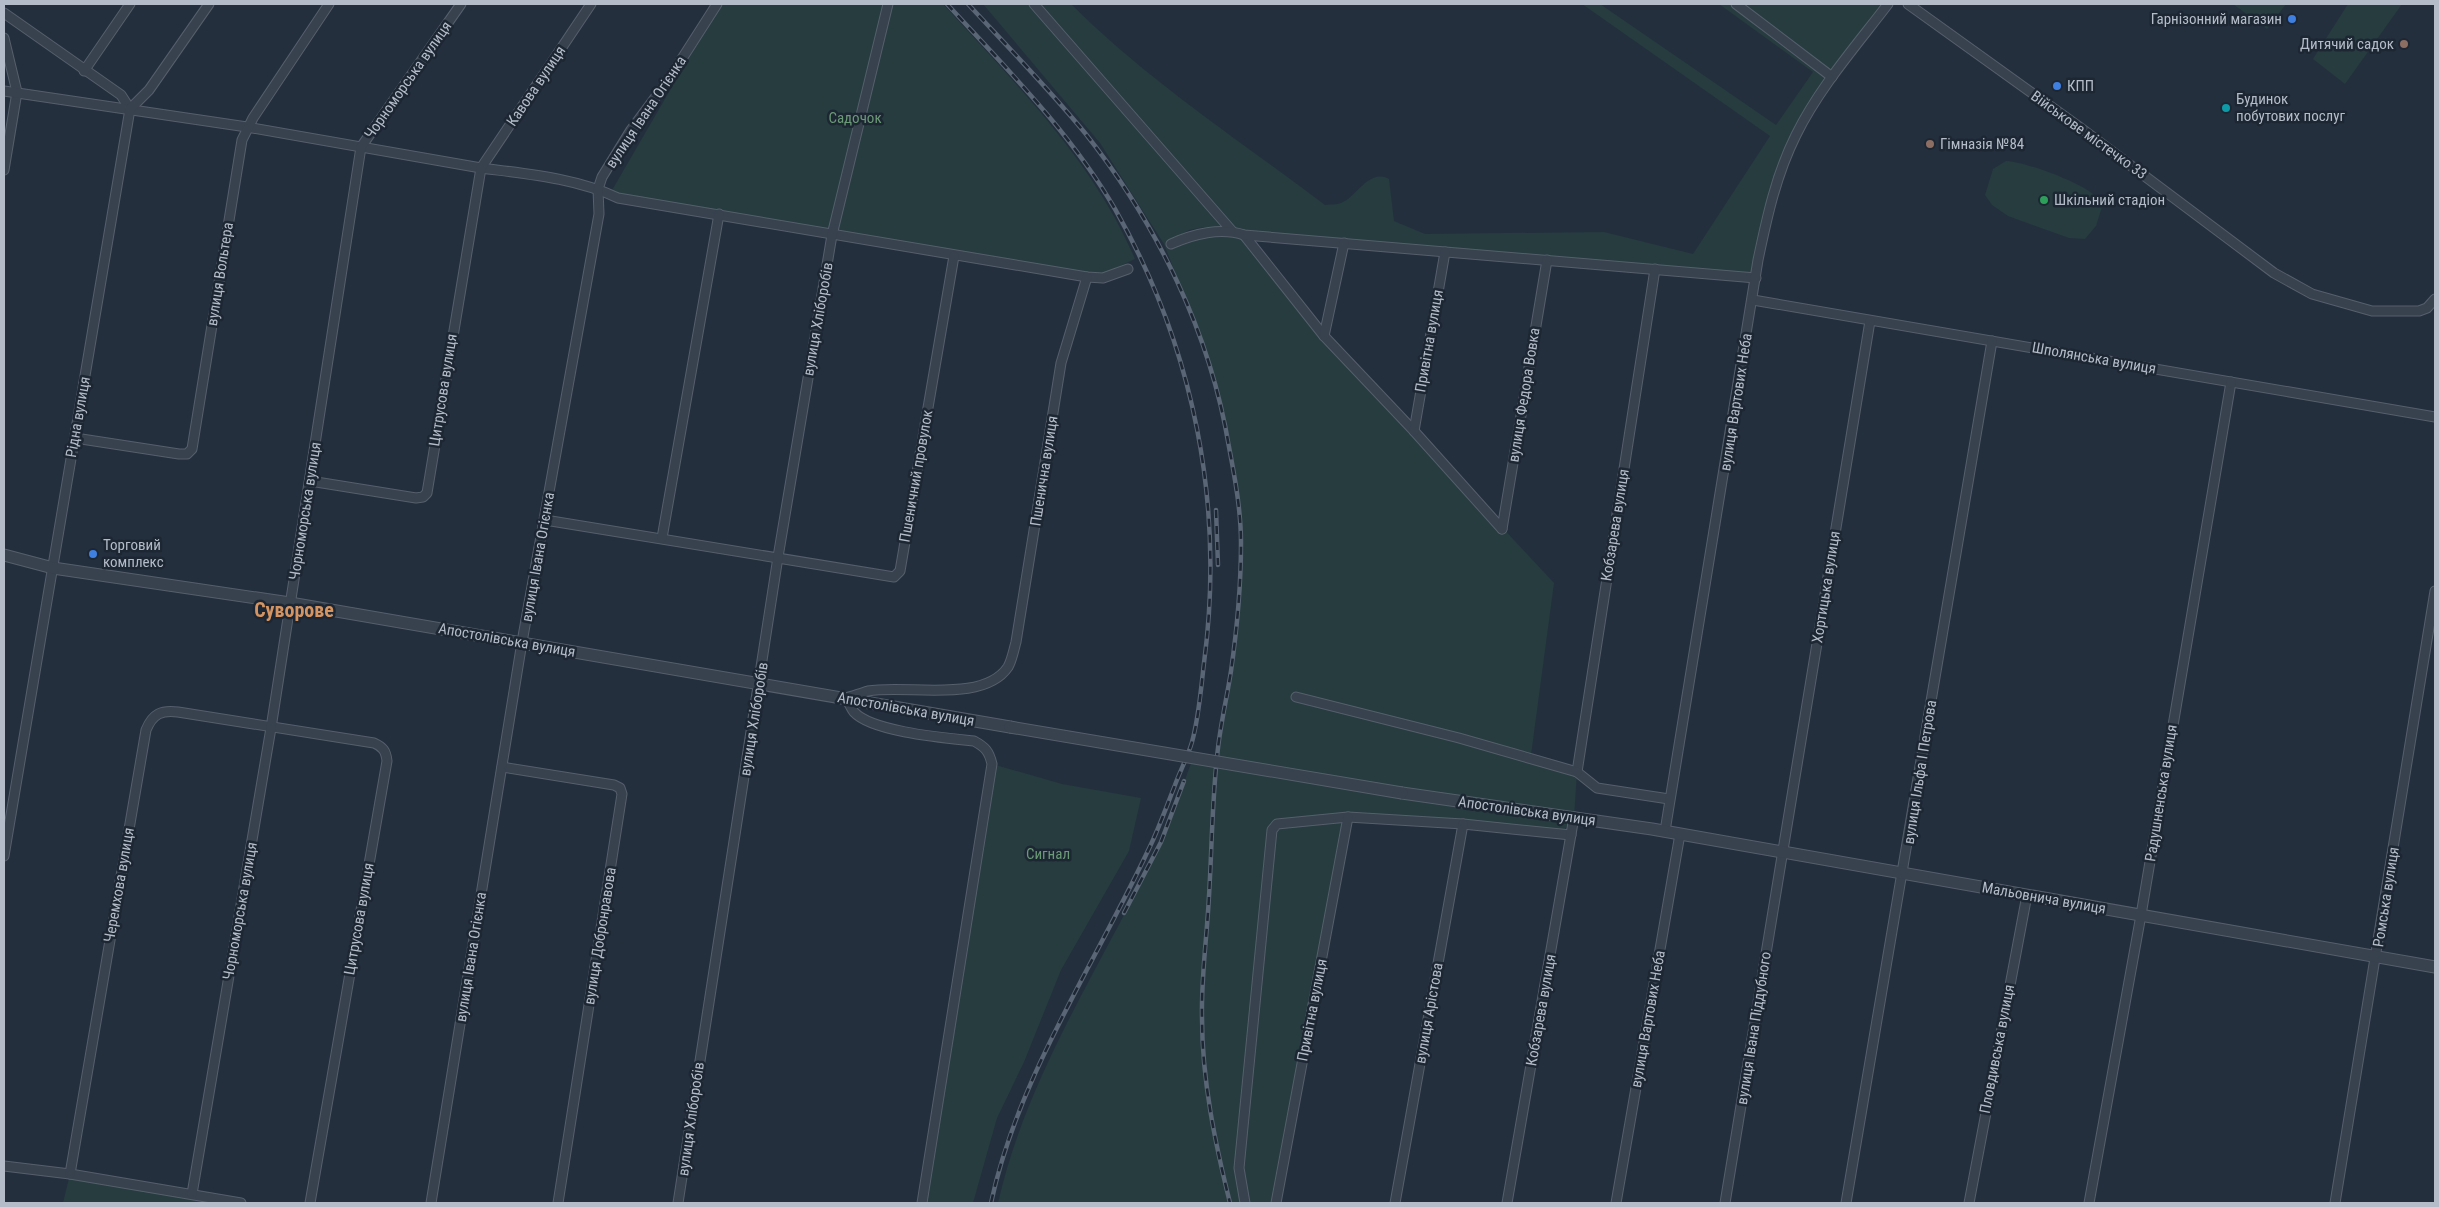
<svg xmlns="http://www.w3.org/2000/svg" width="2439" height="1207" font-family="'Roboto Condensed',sans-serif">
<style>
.green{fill:#263c3f;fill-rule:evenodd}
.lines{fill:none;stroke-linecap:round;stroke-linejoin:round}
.minor-casing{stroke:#565f6c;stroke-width:11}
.tertiary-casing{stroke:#565f6c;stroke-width:13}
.minor{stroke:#38414e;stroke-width:9}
.tertiary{stroke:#38414e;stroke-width:11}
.rail-casing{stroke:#5a6575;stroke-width:4.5}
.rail{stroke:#1d2633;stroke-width:2.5;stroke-dasharray:8;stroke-linecap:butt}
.tertiary-bridge-casing{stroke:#565f6c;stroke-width:13;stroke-linecap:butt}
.tertiary-bridge{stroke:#38414e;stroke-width:11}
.shop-dot{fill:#3f7fe0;stroke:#1d2633;stroke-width:2}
.education-dot{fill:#8d6e63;stroke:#1d2633;stroke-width:2}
.culture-dot{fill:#0f9aa8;stroke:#1d2633;stroke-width:2}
.leisure-dot{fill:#2e9e5b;stroke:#1d2633;stroke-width:2}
.labels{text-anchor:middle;stroke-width:5;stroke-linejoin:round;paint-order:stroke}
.poi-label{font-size:15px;fill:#b4bcc9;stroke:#1d2633;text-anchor:start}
.street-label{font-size:15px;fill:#b4bcc9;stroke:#1d2633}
.park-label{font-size:15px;fill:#6b9a76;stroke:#1d2633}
.district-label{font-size:20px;font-weight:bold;fill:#d59563;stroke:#1d2633}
</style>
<rect width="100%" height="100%" fill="#242f3e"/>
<g class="green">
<path d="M720 4H943C1014 82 1093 160 1135 259L1103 274H1084L611 192Z"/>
<path d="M983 4H1071C1147 80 1239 140 1325 205 1330 204 1337 205 1341 203 1357 197 1369 168 1389 179L1394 221 1425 234 1604 232 1693 254 1770 136 1582 4H1600L1776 125 1813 72 1719 4H1888L1832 77 1786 157 1756 278 1245 235 1324 336 1554 583 1531 755 1577 772 1574 817 1560 835 1348 817 1276 1203H998C1027 1074 1104 962 1160 844 1173 816 1182 787 1193 758L1217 762 1231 670 1238 599 1241 540 1236 486 1224 418 1208 358 1164 244 1139 205 1100 143ZM1204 227H1234L1243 234 1205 233 1166 243 1189 230Z"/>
<polygon points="2233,4 2286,4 2267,29"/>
<polygon points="2348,4 2402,4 2345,84 2313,59"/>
<path d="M2006 161C2026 162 2077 181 2093 194 2097 197 2099 202 2102 207L2096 226 2085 239 2069 238 2008 216 1992 205 1985 195 1993 169Z"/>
<polygon points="992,764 1062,784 1141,798 1129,851 1061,970 1024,1062 997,1118 973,1203 922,1203"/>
<polygon points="70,1174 241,1203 63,1203"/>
</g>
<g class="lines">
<defs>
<g id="minor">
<polyline points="1034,4 1232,231"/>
<polyline points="1736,4 1832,77"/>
<polyline points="1908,4 2082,129 2274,273 2312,294 2372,311 2419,311 2427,308 2435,299"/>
<polyline points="4,13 121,95 130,109"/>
<polyline points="4,38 17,92 4,170"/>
<polyline points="84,71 130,4"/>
<path d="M4 91 247 127 481 168C527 174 576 178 618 198L1087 277 1103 278 1128 269"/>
<polyline points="1244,235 1324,336 1414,431 1502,529"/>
<path d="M1171 244C1193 234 1221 227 1244 235L1756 278"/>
<polyline points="1655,269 1577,772 1597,788 1669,799"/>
<polyline points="1753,300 2435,417"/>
<polyline points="1324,336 1344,243"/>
<polyline points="1414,431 1445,252"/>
<polyline points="75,438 179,454 187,454 192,449 242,140 253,118 329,4"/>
<polyline points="310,481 416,498 423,497 427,493 481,168 591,4"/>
<polyline points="545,520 894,577 900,571 954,256"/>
<polyline points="1502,529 1547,260"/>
<polyline points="662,538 719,214"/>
<polyline points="1296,697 1459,738 1577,772"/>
<polyline points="502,767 614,785 620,788 622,794 558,1203"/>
<path d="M1665 831 1758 260C1767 217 1776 175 1796 135 1819 88 1856 46 1888 4"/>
<polyline points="4,856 130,109 149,90 209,4"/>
<polyline points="4,1166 70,1174 241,1203"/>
<path d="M70 1174 146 730C153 713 162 710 178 712L374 743C383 747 386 751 387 761L310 1203"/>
<polyline points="192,1194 271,728 361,147 461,4"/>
<polyline points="431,1203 522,642 599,214 598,189 602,177 631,130 669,79 717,4"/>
<polyline points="678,1203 778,557 832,235 888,4"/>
<path d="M922 1203 992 764C989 751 985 747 974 741 946 738 872 732 854 712 851 708 849 703 846 698 853 696 861 693 868 691 906 684 983 704 1008 667 1012 660 1014 649 1016 642L1061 363 1087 277"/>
<polyline points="1245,1203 1239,1168 1272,830 1277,824 1348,817 1463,824 1571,835"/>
<polyline points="1276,1203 1348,817"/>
<polyline points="1395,1203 1463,824"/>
<polyline points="1507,1203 1574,817"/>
<polyline points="1616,1203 1680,834"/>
<polyline points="1725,1203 1870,321"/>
<polyline points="1846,1203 1992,341"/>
<polyline points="1969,1203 2027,895"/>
<polyline points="2089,1203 2141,915 2231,382"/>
<polyline points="2335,1203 2435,591"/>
</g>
<g id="tertiary">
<polyline points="4,555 53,568 290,603 1010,727"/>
<polyline points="1402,793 1652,829 2435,967"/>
</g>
</defs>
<use href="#minor" class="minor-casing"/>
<use href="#tertiary" class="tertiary-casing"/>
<use href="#minor" class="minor"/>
<use href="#tertiary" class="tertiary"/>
<defs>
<g id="rail">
<path d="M947 4C1006 68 1071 133 1115 209 1194 348 1225 505 1204 663 1201 688 1199 717 1192 742 1188 756 1180 771 1175 785 1168 803 1161 822 1153 840 1099 958 1018 1075 991 1203"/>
<path d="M968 4C1007 46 1048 88 1085 133 1157 224 1210 332 1229 447 1235 478 1241 511 1241 543 1241 585 1237 629 1231 671 1227 697 1221 722 1218 748 1212 797 1212 847 1209 896 1207 937 1201 977 1202 1018 1202 1080 1215 1143 1230 1203"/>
<polyline points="1216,510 1218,565"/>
<polyline points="1124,913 1161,842 1184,781"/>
</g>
</defs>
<use href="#rail" class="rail-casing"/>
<use href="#rail" class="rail"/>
<defs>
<polyline id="tertiary-bridge" points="1010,727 1402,793"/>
</defs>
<use href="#tertiary-bridge" class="tertiary-bridge-casing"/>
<use href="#tertiary-bridge" class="tertiary-bridge"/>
</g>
<g class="shop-dot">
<circle cx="2292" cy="19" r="5"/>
<circle cx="2057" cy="86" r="5"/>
<circle cx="93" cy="554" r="5"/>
</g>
<g class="education-dot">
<circle cx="2404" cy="44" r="5"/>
<circle cx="1930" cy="144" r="5"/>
</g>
<circle class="culture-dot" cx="2226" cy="108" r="5"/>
<circle class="leisure-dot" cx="2044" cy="200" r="5"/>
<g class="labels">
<g class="poi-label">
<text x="2282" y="24" text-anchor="end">Гарнізонний магазин</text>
<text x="2394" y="49" text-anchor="end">Дитячий садок</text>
<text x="2067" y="91">КПП</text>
<text x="2236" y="104">Будинок<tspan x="2236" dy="17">побутових послуг</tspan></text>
<text x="1940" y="149">Гімназія №84</text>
<text x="2054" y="205">Шкільний стадіон</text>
<text x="103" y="550">Торговий<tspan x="103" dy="17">комплекс</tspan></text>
</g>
<g class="street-label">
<text transform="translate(408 80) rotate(-55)" y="5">Чорноморська вулиця</text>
<text transform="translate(536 86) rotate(-56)" y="5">Кавова вулиця</text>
<text transform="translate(646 112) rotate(-56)" y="5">вулиця Івана Огієнка</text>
<text transform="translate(2089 135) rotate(36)" y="5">Військове містечко 33</text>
<text transform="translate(220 274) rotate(-81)" y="5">вулиця Вольтера</text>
<text transform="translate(818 319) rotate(-80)" y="5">вулиця Хліборобів</text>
<text transform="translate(1429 341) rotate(-80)" y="5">Привітна вулиця</text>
<text transform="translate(2094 358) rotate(10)" y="5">Шполянська вулиця</text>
<text transform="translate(443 390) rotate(-81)" y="5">Цитрусова вулиця</text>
<text transform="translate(1524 395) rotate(-81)" y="5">вулиця Федора Вовка</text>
<text transform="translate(1736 402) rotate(-81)" y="5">вулиця Вартових Неба</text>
<text transform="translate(78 417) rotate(-80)" y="5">Рідна вулиця</text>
<text transform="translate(1044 471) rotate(-81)" y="5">Пшенична вулиця</text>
<text transform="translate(916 476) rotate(-80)" y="5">Пшеничний провулок</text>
<text transform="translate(305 511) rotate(-81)" y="5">Чорноморська вулиця</text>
<text transform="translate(1615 525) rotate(-81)" y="5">Кобзарева вулиця</text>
<text transform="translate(538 557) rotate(-80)" y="5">вулиця Івана Огієнка</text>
<text transform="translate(1826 587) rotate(-81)" y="5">Хортицька вулиця</text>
<text transform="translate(507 640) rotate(10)" y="5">Апостолівська вулиця</text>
<text transform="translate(906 709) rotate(10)" y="5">Апостолівська вулиця</text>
<text transform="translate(754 719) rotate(-81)" y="5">вулиця Хліборобів</text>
<text transform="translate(1920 772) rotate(-81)" y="5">вулиця Ільфа І Петрова</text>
<text transform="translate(2161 793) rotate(-81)" y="5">Радушненська вулиця</text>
<text transform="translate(1527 811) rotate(8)" y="5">Апостолівська вулиця</text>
<text transform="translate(119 885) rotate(-80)" y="5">Черемхова вулиця</text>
<text transform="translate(2386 897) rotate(-81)" y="5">Ромська вулиця</text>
<text transform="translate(2044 898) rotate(10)" y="5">Мальовнича вулиця</text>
<text transform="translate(240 911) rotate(-80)" y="5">Чорноморська вулиця</text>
<text transform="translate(359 919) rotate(-80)" y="5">Цитрусова вулиця</text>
<text transform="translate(600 936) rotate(-81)" y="5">вулиця Добронравова</text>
<text transform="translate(471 957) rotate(-81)" y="5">вулиця Івана Огієнка</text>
<text transform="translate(1312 1010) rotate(-79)" y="5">Привітна вулиця</text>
<text transform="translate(1541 1010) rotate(-80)" y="5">Кобзарева вулиця</text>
<text transform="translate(1429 1013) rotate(-80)" y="5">вулиця Арістова</text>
<text transform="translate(1648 1019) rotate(-80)" y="5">вулиця Вартових Неба</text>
<text transform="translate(1754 1028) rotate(-81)" y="5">вулиця Івана Піддубного</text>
<text transform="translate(1997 1049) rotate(-79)" y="5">Пловдивська вулиця</text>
<text transform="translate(691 1119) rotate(-82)" y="5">вулиця Хліборобів</text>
</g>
<g class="park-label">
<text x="855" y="123">Садочок</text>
<text x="1048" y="859">Сигнал</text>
</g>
<g class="district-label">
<text x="294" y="617">Суворове</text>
</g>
</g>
<rect width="2439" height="1207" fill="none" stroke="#b4bcc9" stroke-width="10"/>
</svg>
